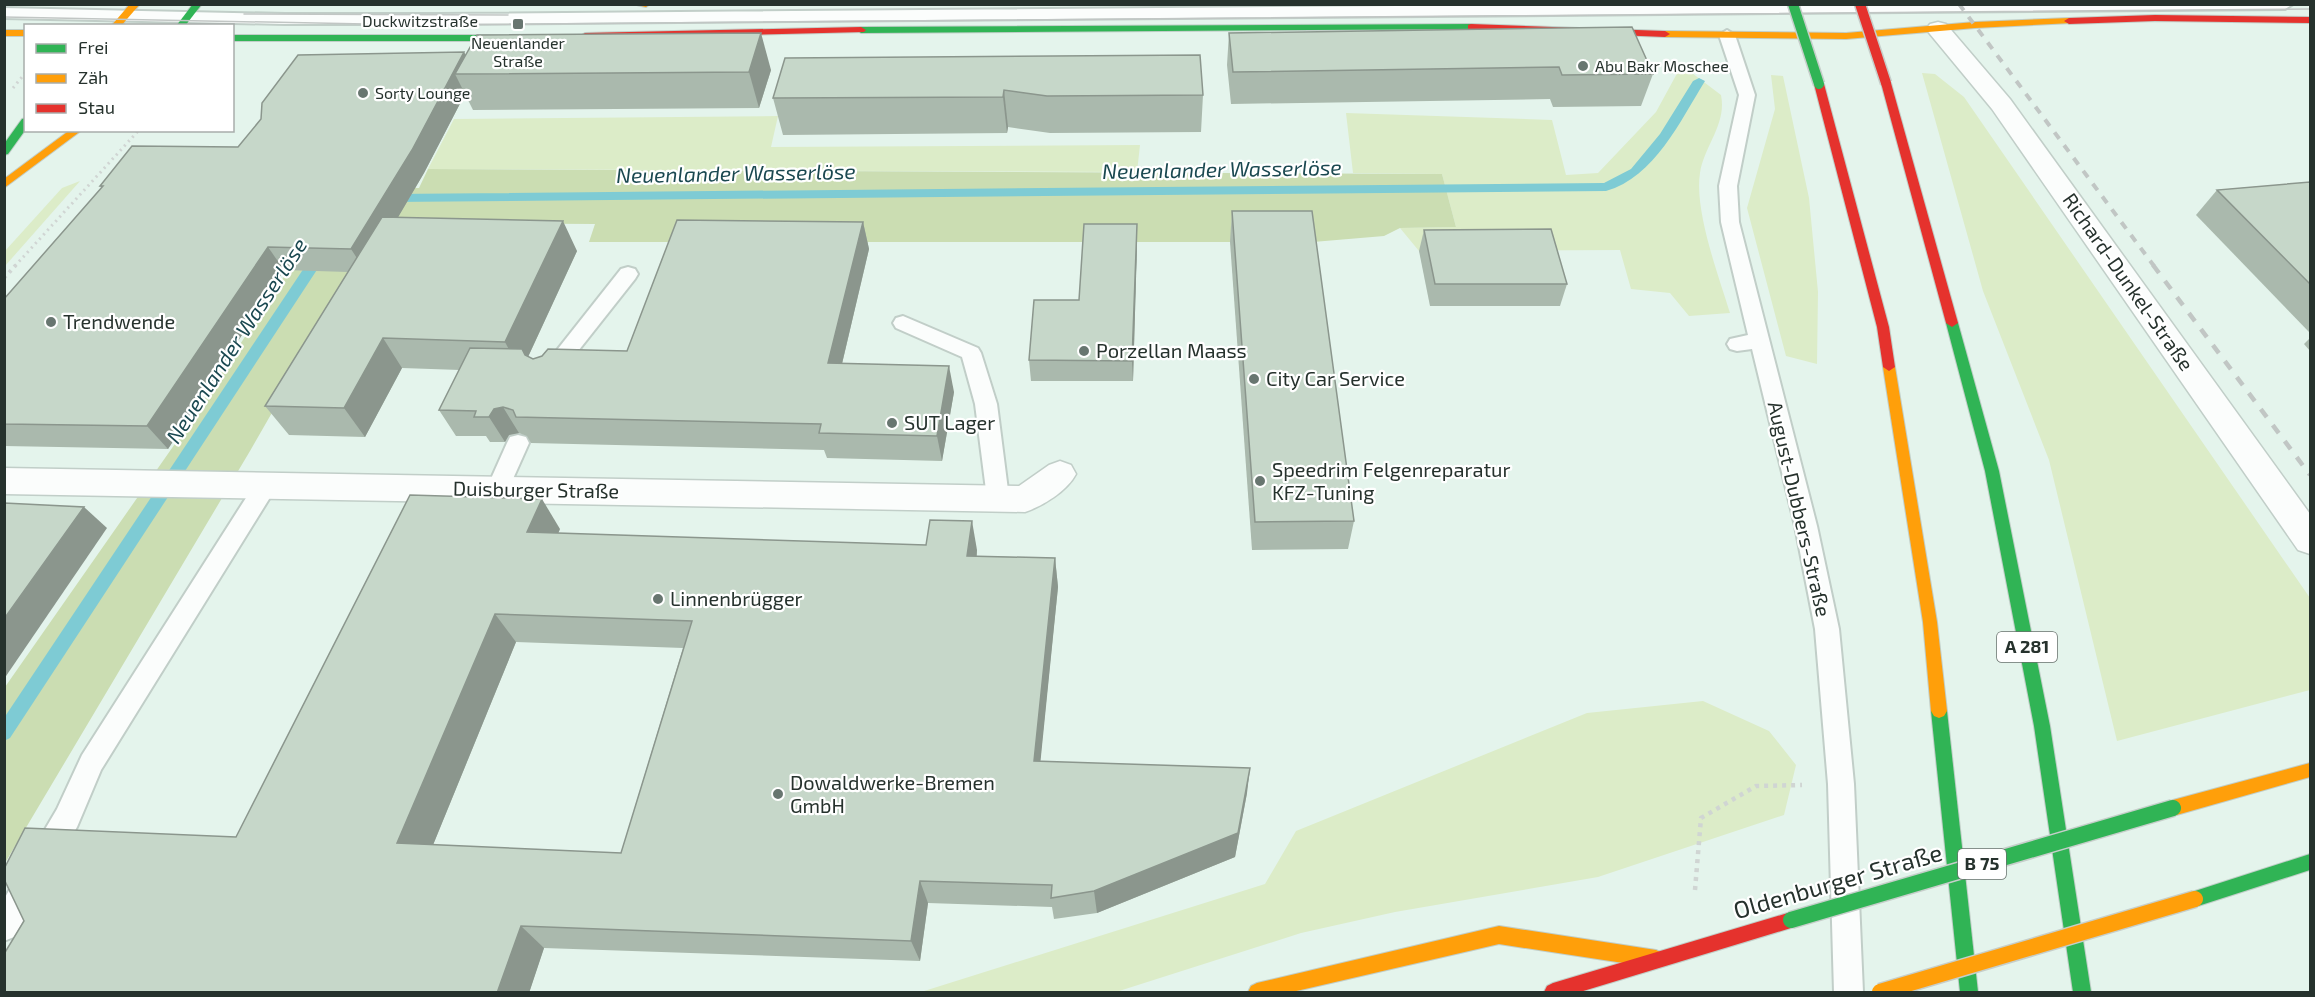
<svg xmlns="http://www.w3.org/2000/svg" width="2315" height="997" font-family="'Exo 2',sans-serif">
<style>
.green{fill:#dcecc8}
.forest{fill:#cbddb2}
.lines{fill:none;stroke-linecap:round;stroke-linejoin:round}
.stream{fill:#7ecbd4;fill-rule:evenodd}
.lane-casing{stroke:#c1cec8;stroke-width:4}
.street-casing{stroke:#c1cec8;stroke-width:3}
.fast-casing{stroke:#c1cec8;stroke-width:2}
.slow-casing{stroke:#c1cec8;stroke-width:2}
.jam-casing{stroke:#c1cec8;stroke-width:2}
.path-far2{stroke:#d0d5d3;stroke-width:3;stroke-dasharray:2 4;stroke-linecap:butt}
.path-far1{stroke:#d0d5d3;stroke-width:4;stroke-dasharray:3 4.5;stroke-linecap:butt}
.path{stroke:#d0d5d3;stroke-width:4.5;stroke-dasharray:4 5;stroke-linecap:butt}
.lane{fill:#fbfdfc;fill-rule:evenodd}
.street{fill:#fbfdfc;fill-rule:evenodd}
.fast{fill:#30b455;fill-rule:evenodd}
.slow{fill:#ff9f0a;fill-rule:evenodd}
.jam{fill:#e5322d;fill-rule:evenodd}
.tram{stroke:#c1c6c4;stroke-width:1.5}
.rail-far1{stroke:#c1c6c4;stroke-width:4;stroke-dasharray:8 8;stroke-linecap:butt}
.rail{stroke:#c1c6c4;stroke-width:4.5;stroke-dasharray:10 10;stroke-linecap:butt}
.fast-bridge-far1-casing{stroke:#c6ceca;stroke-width:13;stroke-linecap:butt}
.fast-bridge-casing{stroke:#c6ceca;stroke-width:19;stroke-linecap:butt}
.slow-bridge-casing{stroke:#c6ceca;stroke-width:19;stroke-linecap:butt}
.jam-bridge-casing{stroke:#c6ceca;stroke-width:13;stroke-linecap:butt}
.fast-bridge-far1{stroke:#30b455;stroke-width:10}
.fast-bridge{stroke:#30b455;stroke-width:16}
.slow-bridge{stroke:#ff9f0a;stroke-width:16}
.jam-bridge{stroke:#e5322d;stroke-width:10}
.wall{fill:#aab9ad;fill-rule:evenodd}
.shaded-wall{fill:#8b968d}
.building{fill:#c6d7c9;stroke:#8b968d;stroke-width:1.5;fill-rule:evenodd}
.poi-dot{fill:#687670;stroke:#fff;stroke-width:2}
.labels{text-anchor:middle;stroke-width:4.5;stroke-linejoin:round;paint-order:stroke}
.far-street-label{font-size:16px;fill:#26322d;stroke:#fff}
.far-poi-label{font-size:16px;fill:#26322d;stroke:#fff;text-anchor:start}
.shield{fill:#fff;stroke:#67706c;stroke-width:1.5}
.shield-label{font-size:18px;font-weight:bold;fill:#26322d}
.street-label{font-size:20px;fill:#26322d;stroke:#fff}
.poi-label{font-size:20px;fill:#26322d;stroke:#fff;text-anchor:start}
.water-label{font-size:21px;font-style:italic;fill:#1a4850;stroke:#fff}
.near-street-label{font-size:24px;fill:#26322d;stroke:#fff}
</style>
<rect width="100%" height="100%" fill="#e4f4ec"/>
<g class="green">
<path d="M1684 67 1721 95C1727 124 1704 146 1700 173 1694 211 1719 277 1730 313L1689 316 1670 293 1631 289 1620 250 1419 251 1400 228 1456 227 1442 174 1353 173 1346 113 1552 120 1566 175 1598 173 1656 112 1680 68Z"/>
<polygon points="1922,73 1935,74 1964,97 2310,598 2310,690 2117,741 2049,460 1983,291"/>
<polygon points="1771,75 1783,76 1809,198 1818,292 1817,364 1786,356 1747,208 1775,109"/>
<polygon points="778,116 771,147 1140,145 1137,172 428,169 454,119"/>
<polygon points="80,181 5,266 5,251 62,188"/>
<polygon points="1703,701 1769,731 1796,765 1784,815 1598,877 1395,912 1301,933 1116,992 921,992 1265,884 1296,831 1587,713"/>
</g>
<polygon class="forest" points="428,169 1442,174 1456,227 1400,228 1384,236 1313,242 589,242 595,224 381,223 250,451 5,863 5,687 179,438 341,189 419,188"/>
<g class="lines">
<g class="stream">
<path d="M1699 78 1705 81C1680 121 1655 177 1606 191L391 202 385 198 391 194 1604 183 1631 169 1660 134 1693 81Z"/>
<polygon points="321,249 327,253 326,256 10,738 4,741 4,718 316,250"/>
</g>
<defs>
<g id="lane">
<polygon points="1641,4 2293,4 2285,9 438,24 285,24 4,18 4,8 285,14 438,14"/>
<polygon points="1727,30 1735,35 1755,95 1737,186 1739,222 1817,526 1839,629 1854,784 1863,992 1834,992 1828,784 1815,629 1795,526 1752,349 1737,351 1730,349 1727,344 1730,339 1748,335 1721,222 1719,186 1739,95 1719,35"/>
<polygon points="628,267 635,269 638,274 635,279 556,379 549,382 542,379 539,374 542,369 621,269"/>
<polygon points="903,316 978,348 981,353 997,404 1009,498 1006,504 998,507 990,504 987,498 975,404 962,357 896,328 893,323 896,318"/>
<polygon points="518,435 526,437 529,443 508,490 505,496 497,499 489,496 486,490 507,443 510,437"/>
<polygon points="266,476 274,479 277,485 274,491 101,770 77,827 14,937 4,941 4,899 57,809 82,755 258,479"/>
</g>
<g id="street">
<polygon points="1938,22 1946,24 2010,99 2310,514 2310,554 2298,550 1992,109 1930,34 1926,29 1930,24"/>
<path d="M1060 461 1071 465 1076 474C1067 491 1043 506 1025 512L4 494V468L1019 486 1049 465Z"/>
</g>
<g id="fast">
<polygon points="193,4 202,4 185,26 176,26"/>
<polygon points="1471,24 1474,25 1474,29 861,33 856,30 861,27"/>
<polygon points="232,35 519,35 524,38 519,41 232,41"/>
<polygon points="26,118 26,129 8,154 4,155 4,144 22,119"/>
<polygon points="1952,319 1958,323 1999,471 2050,726 2091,992 2073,992 2034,726 1985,471 1946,323"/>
<polygon points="1939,704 1944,706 1947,711 1978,992 1960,992 1931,711 1934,706"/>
<polygon points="2310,854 2310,870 2195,907 2189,905 2187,899 2189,893 2195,891"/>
</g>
<g id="slow">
<polygon points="130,4 140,4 121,26 111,26"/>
<polygon points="632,4 650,4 646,7"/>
<polygon points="2069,18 2074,21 2072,23 1975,28 1846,39 1665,37 1660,34 1665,31 1846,33 1975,22"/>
<rect x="4" y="30" width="22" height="6"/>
<polygon points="70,130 82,130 4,188 4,179"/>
<polygon points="1889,363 1895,367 1937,622 1947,711 1944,716 1939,718 1934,716 1931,711 1923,622 1883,367"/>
<polygon points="2310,763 2310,777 2173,816 2167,813 2165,808 2167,803 2173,800"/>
<polygon points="1499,926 1656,950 1662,953 1665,959 1662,965 1656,968 1499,944 1292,992 1248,992 1251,986 1257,983"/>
</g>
<g id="jam">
<polygon points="2155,15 2310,17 2310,23 2155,21 2069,24 2064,21 2069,18"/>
<polygon points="1471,24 1665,31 1670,34 1665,37 1468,29 1468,25"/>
<polygon points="861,27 866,30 864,32 585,39 580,36 585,33"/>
<polygon points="1886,80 1891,83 1958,323 1952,327 1946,323 1881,83"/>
<polygon points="1819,81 1824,84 1889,327 1895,367 1889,371 1883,367 1877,327 1814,84"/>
<polygon points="1791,912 1797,914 1799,920 1797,926 1791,928 1580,992 1544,992 1547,986 1553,983"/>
</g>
</defs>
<use href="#lane" class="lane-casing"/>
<use href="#street" class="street-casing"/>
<use href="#fast" class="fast-casing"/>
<use href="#slow" class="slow-casing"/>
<use href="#jam" class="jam-casing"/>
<g class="path-far2">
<polyline points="13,88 26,72"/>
<polyline points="15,266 139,130"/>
</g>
<polyline class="path-far1" points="4,278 16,265"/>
<polyline class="path" points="1695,890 1701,818 1756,786 1802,785"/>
<use href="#lane" class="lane"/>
<use href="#street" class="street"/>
<use href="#fast" class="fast"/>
<use href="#slow" class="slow"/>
<use href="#jam" class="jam"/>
<g class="tram">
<polyline points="244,14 508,15"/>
<polyline points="4,17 416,25 2310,9"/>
</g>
<polyline class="rail-far1" points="1959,4 2154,266"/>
<polyline class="rail" points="2153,265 2310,475"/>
<defs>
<polyline id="fast-bridge-far1" points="1793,4 1819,84"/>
<polyline id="fast-bridge" points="1791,920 2173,808"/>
<polyline id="slow-bridge" points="1880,992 2195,899"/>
<polyline id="jam-bridge" points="1860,4 1886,83"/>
</defs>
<use href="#fast-bridge-far1" class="fast-bridge-far1-casing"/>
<use href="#fast-bridge" class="fast-bridge-casing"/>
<use href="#slow-bridge" class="slow-bridge-casing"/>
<use href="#jam-bridge" class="jam-bridge-casing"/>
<use href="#fast-bridge-far1" class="fast-bridge-far1"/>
<use href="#fast-bridge" class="fast-bridge"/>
<use href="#slow-bridge" class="slow-bridge"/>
<use href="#jam-bridge" class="jam-bridge"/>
</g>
<g class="wall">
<polygon points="1229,33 1653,74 1641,106 1553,107 1550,99 1231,104 1227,65"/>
<polygon points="464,52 466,55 771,70 759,108 473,110 465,94 424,173 398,217 577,251 528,357 533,359 627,351 863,222 869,249 842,364 954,392 942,461 827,458 824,450 531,443 527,436 519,433 509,435 505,442 490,442 486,436 456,436 439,410 460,370 402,368 365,437 289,435 265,406 348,272 284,270 168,449 4,446 4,299 102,188 100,186 238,147"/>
<polygon points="785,58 1203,95 1201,132 1050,133 1008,127 1007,133 783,135 773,98"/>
<polygon points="2310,182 2310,333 2196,215 2217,190"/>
<polygon points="1232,211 1354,521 1348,549 1252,550 1230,242"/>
<polygon points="1137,224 1137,244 1133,381 1031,381 1029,360 1079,300"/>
<polygon points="1424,230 1567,284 1560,306 1430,306 1419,251"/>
<polygon points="2310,338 2310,351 2304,344"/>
<path d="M560 529 558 533 977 550V556L1055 558 1058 587 1040 761 1247 793 1235 857 1097 913 1054 919 1052 907 928 903 920 961 544 948 529 993H4L236 837ZM516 642 683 648 621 853 433 845Z"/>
</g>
<g class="shaded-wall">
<polygon points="761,33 771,70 759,108 749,72"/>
<polygon points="464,52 474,73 455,74 465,94 424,173 366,272 351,249"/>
<polygon points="1004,90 1008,127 1007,133 1003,97"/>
<polygon points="563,221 577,251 521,372 505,342"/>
<polygon points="863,222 869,249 836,389 828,363"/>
<polygon points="1137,224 1137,244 1133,381 1132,361"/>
<polygon points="268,247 284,270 168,449 147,426"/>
<polygon points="383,338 402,368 365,437 344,408"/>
<polygon points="949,366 954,392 942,461 937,436"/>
<polygon points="503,407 519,433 509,435 505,442 489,417 494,409"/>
<polygon points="542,499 560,529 546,561 527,532"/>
<polygon points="84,507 107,528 4,679 4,619"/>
<polygon points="972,521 977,550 973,585 967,556"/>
<polygon points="1055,558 1058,587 1038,786 1034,761"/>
<polygon points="495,614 516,642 424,867 397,843"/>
<polygon points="1250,768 1247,793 1235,857 1097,913 1094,891"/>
<polygon points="920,881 928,903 920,961 911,941"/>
<polygon points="521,926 544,948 529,993 497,993"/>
</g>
<g class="building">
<polygon points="1632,27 1653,74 1562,75 1559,67 1233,72 1229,33"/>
<polygon points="761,33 749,72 455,74 477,35"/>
<polygon points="464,52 412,150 351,249 268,247 147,426 4,424 4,299 103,186 100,186 132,146 238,147 261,119 262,103 298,55"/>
<polygon points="1200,55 1203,95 1047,96 1004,90 1003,97 773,98 785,58"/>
<polygon points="2310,182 2310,284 2217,190"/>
<polygon points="1232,211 1312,211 1354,521 1255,522"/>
<polygon points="382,217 563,221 505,342 383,338 344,408 265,406"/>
<polygon points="677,220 863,222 828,363 949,366 937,436 819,433 821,424 516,417 513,410 503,407 494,409 489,417 474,417 476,411 439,410 470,348 522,349 525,355 533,359 542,356 548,349 627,351"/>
<polygon points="1084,224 1137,224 1132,361 1029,360 1034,300 1079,300"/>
<polygon points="1551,229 1567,284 1435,284 1424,230"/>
<path d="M410 495 542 499 527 532 926 545 930 520 972 521 967 556 1055 558 1034 761 1250 768 1238 833 1094 891 1051 898 1052 885 920 881 911 941 521 926 497 993H4V954L24 921 4 879V869L25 828 236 837ZM495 614 692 621 621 853 397 843Z"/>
<polygon points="4,503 84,507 4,619"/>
</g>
<g class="poi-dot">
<rect x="512" y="18" width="12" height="12" rx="3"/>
<circle cx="1583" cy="66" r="6"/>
<circle cx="363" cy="93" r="6"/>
<circle cx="51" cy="322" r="6"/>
<circle cx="1084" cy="351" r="6"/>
<circle cx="1254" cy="379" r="6"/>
<circle cx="892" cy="423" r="6"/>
<circle cx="1260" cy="481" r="6"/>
<circle cx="658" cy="599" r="6"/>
<circle cx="778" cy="794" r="6"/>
</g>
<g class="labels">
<g class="far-street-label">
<text x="420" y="27">Duckwitzstraße</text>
</g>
<g class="far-poi-label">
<text x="518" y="49" text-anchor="middle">Neuenlander<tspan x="518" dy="18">Straße</tspan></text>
<text x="1595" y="72">Abu Bakr Moschee</text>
<text x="375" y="99">Sorty Lounge</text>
</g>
<g class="shield">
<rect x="1997" y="632" width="60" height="30" rx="4.5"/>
<rect x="1958" y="849" width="48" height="30" rx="4.5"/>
</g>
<g class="shield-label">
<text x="2027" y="653">A 281</text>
<text x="1982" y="870">B 75</text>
</g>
<g class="street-label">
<text transform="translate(2128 282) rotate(55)" y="7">Richard-Dunkel-Straße</text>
<text transform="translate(536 490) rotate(1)" y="7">Duisburger Straße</text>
<text transform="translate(1799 509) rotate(77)" y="7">August-Dubbers-Straße</text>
</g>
<g class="poi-label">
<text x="63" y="329">Trendwende</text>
<text x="1096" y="358">Porzellan Maass</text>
<text x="1266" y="386">City Car Service</text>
<text x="904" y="430">SUT Lager</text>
<text x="1272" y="477">Speedrim Felgenreparatur<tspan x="1272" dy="23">KFZ-Tuning</tspan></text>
<text x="670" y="606">Linnenbrügger</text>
<text x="790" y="790">Dowaldwerke-Bremen<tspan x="790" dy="23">GmbH</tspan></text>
</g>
<g class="water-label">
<text transform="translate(1222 170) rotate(-1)" y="7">Neuenlander Wasserlöse</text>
<text transform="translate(736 174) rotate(-1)" y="7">Neuenlander Wasserlöse</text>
<text transform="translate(237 341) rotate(-57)" y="7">Neuenlander Wasserlöse</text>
</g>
<g class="near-street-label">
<text transform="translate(1838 882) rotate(-16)" y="8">Oldenburger Straße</text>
</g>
</g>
<rect width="2315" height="997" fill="none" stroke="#26322d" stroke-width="12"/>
<rect x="24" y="24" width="210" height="108" fill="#ffffff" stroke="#a8adab" stroke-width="1.5"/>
<rect x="36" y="44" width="30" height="9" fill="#30b455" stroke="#a8adab" stroke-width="1.5"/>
<text x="78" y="54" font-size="18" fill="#26322d">Frei</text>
<rect x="36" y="74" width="30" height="9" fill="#ff9f0a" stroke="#a8adab" stroke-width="1.5"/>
<text x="78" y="84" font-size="18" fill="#26322d">Zäh</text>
<rect x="36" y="104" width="30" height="9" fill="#e5322d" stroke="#a8adab" stroke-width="1.5"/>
<text x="78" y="114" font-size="18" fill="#26322d">Stau</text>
</svg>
